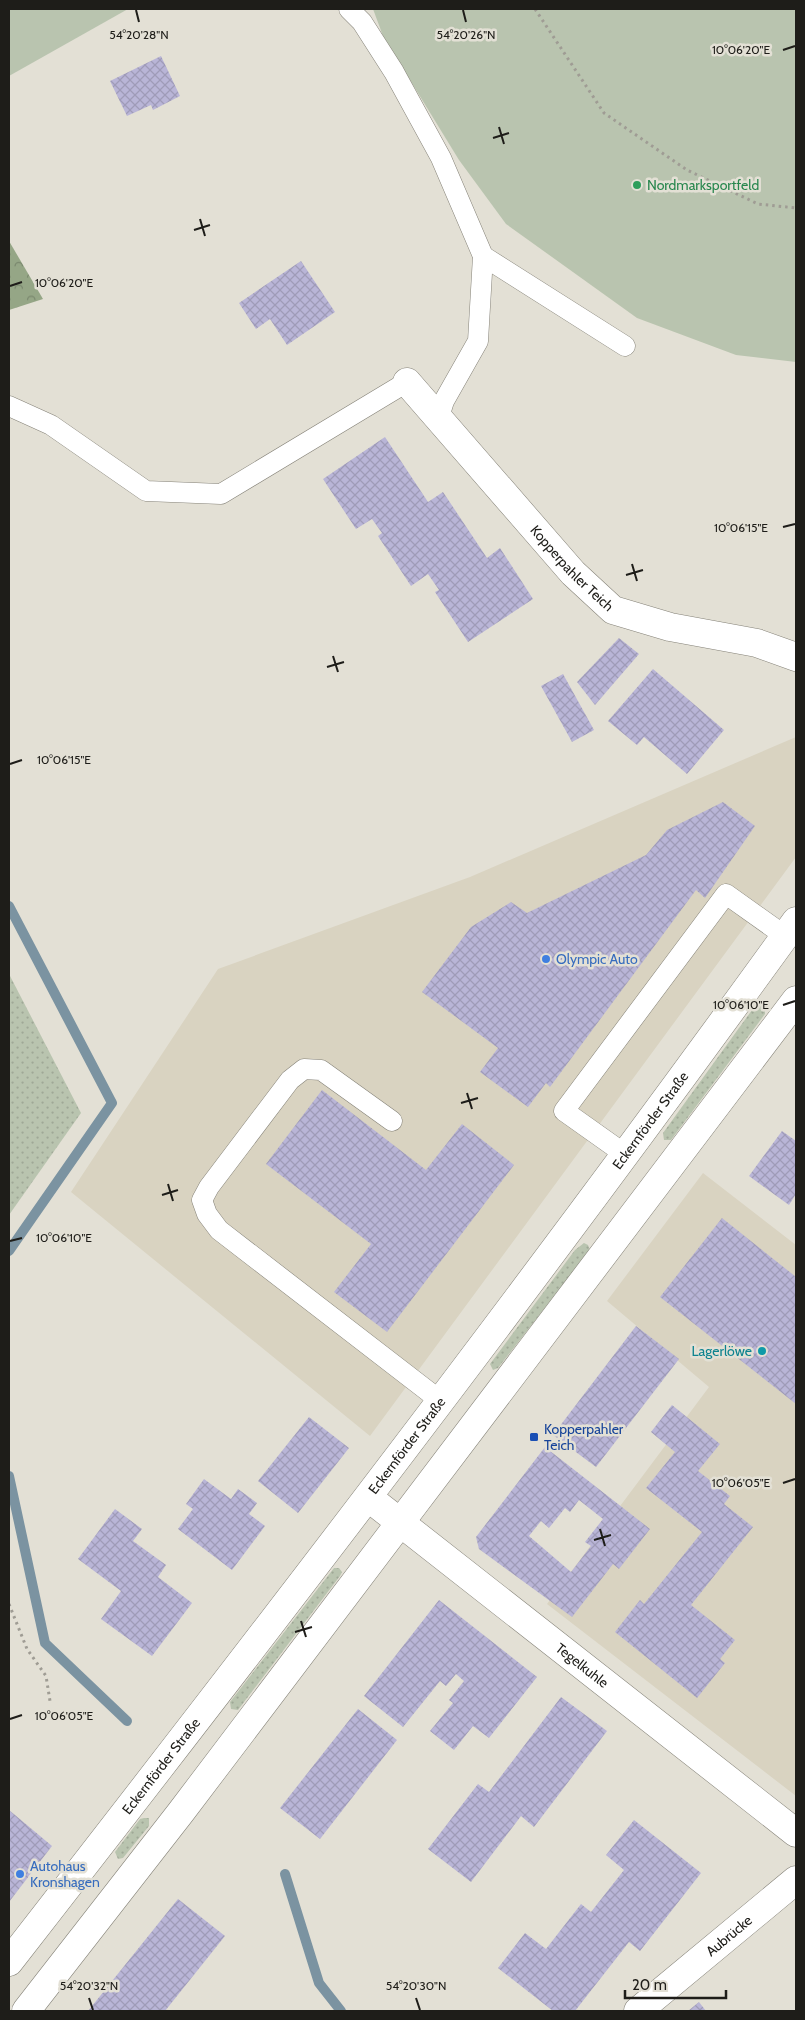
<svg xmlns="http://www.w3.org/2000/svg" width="805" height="2020" font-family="Cabin,sans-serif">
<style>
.built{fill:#d9d3c1}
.grass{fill:url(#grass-dots)}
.forest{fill:url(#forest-crowns)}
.pitch{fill:#b9c4af}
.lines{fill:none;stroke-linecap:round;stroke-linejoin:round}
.stream{stroke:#7b93a1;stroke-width:10}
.building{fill:url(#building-cross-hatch);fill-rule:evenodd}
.lane-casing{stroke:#858278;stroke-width:21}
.street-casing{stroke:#858278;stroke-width:29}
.secondary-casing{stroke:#858278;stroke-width:29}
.path{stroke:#9f9c94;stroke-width:3;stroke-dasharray:2.5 4;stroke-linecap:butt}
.lane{stroke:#fff;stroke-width:20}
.street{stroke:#fff;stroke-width:28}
.secondary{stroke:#fff;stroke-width:28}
.ticks{fill:none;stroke:#1e1d19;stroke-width:2}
.leisure-dot{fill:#2e9e5b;stroke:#e3e0d5;stroke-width:2}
.shop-dot{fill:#3f7fe0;stroke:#e3e0d5;stroke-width:2}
.culture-dot{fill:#0f9aa8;stroke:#e3e0d5;stroke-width:2}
.transit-dot{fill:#1a4fb4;stroke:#e3e0d5;stroke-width:2}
.labels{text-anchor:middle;stroke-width:5;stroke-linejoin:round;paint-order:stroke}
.leisure-label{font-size:14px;fill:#27864d;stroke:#e3e0d5;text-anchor:start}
.street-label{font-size:14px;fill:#1e1d19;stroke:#e3e0d5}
.shop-label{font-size:14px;fill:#366cbe;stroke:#e3e0d5;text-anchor:start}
.culture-label{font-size:14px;fill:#0d838f;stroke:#e3e0d5;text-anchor:end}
.transit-label{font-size:14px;fill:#164399;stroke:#e3e0d5;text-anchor:start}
.ticks-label{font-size:12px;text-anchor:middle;fill:#1e1d19;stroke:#e3e0d5;stroke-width:5;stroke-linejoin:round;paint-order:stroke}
</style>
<defs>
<pattern id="grass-dots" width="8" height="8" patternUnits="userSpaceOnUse" patternTransform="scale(1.25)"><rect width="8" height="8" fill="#b9c4af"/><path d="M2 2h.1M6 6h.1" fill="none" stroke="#9fa896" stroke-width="1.8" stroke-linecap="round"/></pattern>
<pattern id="forest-crowns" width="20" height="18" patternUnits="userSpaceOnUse" patternTransform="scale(1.25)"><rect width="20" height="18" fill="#95a686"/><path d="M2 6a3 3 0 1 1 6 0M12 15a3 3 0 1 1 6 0" fill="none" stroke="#79876d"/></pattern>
<pattern id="building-cross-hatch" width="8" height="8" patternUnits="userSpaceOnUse" patternTransform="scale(1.25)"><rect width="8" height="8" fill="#b9b5d7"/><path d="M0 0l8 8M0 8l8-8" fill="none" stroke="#9f9bb8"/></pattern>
</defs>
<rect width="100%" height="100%" fill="#e3e0d5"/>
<g class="built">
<polygon points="796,737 796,857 370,1436 71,1192 218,969 470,877"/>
<polygon points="703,1173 796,1245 796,1796 547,1604 709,1387 607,1301"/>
</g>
<g class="grass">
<polygon points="9,974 81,1113 9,1215"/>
<polygon points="760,1006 765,1010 765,1014 671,1140 664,1140 663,1133 752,1010"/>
<polygon points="584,1243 588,1245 590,1250 498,1368 493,1370 490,1364 575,1250"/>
<polygon points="334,1568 339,1568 342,1572 340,1576 238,1710 231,1709 230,1702"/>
<polygon points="144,1818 149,1818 149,1826 123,1858 118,1859 115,1852 140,1819"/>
</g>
<polygon class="forest" points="9,241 43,299 9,310"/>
<g class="pitch">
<polygon points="9,9 128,9 9,76"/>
<polygon points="373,9 796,9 796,362 736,355 637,318 506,224 459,160 383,36"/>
</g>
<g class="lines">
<g class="stream">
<polyline points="9,906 112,1103 9,1251"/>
<polyline points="9,1476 45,1643 127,1721"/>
<polyline points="285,1874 319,1983 341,2011"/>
</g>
</g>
<g class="building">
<polygon points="161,56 180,96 153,110 151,105 127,116 110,81"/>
<polygon points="301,261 335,312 287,345 270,319 256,329 239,303"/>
<polygon points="385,437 428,502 443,492 487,558 500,548 533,599 468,642 435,592 439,590 428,574 411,586 378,536 382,533 372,519 356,529 323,479"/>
<polygon points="619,638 639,654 595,705 577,682"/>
<polygon points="653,669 724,730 687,774 644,737 637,745 608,721"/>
<polygon points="563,674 594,730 572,742 541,686"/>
<polygon points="723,802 755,826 705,898 696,890 550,1087 546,1083 528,1107 480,1072 498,1048 422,992 471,927 511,902 527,913 646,855 667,830"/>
<polygon points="322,1090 426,1170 462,1124 514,1165 387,1332 334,1292 371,1244 266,1164"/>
<polygon points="782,1131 796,1141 796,1194 789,1205 749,1176"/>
<polygon points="722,1218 796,1277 796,1404 660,1297"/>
<polygon points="636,1326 679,1359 596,1467 553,1435"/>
<polygon points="672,1405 720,1444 698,1471 730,1496 724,1504 753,1527 691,1605 735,1640 720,1659 725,1663 697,1698 615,1632 640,1600 644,1604 702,1532 646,1488 675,1452 651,1432"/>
<polygon points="309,1417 349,1448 298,1513 258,1481"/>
<path d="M545 1447 650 1529 619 1569 613 1564 572 1617 479 1549 476 1537ZM579 1500 603 1519 585 1542 591 1546 571 1572 529 1536 541 1521 549 1528 565 1508 570 1512Z"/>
<polygon points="204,1479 231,1499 238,1489 257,1503 249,1514 265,1526 232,1570 178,1529 193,1509 186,1504"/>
<polygon points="115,1509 142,1529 133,1541 166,1565 158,1577 192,1603 152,1656 101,1619 121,1591 78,1559"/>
<polygon points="439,1600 537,1677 489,1738 473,1726 454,1750 430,1731 453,1703 449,1700 464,1681 456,1674 446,1686 440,1681 403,1727 364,1696"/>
<polygon points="561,1697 607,1731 534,1827 521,1816 471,1882 428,1849 478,1784 489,1792"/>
<polygon points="358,1709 397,1740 320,1839 280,1808"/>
<polygon points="9,1810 52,1846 9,1902"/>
<polygon points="634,1820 701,1873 640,1951 629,1942 575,2011 553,2011 498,1968 525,1933 546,1949 581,1904 591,1912 624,1870 606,1855"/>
<polygon points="178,1899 225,1936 165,2011 88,2011"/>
<polygon points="699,2002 706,2011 688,2011"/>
</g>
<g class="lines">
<defs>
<g id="lane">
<polyline points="349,9 362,22 394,72 441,158 483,256 478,341 444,401 438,420"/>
<polyline points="483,256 625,346"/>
<polyline points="9,406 51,425 146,491 221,494 407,382"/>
<polyline points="392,1121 321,1070 304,1069 290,1080 209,1187 202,1200 207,1214 219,1230 442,1402"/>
<polyline points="626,1155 564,1111 726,894 785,936"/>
</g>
<g id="street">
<path id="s1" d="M407 382 573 573 613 610 670 627 757 643 796 657"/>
<path id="s2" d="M369 1498 796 1833"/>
<path id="s3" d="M638 2011 796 1880"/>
</g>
<g id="secondary">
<path id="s4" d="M9 1962C276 1619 541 1274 796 921"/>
<polyline points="26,2011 181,1812 796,1000"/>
</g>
</defs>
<use href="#lane" class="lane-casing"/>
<use href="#street" class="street-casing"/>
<use href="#secondary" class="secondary-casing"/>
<g class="path">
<polyline points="535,9 604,113 687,170 758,204 796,208"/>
<polyline points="9,1604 27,1649 46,1676 50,1701"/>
</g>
<use href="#lane" class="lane"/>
<use href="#street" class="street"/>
<use href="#secondary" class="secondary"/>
</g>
<path class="ticks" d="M136 10 139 22M463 10 466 22M783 50 795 46M499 127 504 144M493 138 509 133M200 219 205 236M194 230 210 225M10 286 22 282M783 527 795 524M632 564 637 581M626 575 643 570M333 656 338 672M327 667 344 662M10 764 22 760M783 1005 795 1001M467 1093 472 1109M461 1103 478 1098M168 1184 173 1201M162 1195 178 1190M10 1241 22 1238M783 1483 795 1479M600 1529 605 1546M594 1540 611 1535M301 1621 306 1637M295 1632 312 1627M10 1719 22 1715M89 1998 93 2010M416 1998 420 2010"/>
<circle class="leisure-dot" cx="637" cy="185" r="5"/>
<g class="shop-dot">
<circle cx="546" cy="959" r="5"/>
<circle cx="20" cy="1874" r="5"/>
</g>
<circle class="culture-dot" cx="762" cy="1351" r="5"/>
<rect class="transit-dot" x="529" y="1432" width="10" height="10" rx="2.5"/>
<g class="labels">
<g class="leisure-label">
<text x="647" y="190">Nordmarksportfeld</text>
</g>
<g class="street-label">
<text dy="5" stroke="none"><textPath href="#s1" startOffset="249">Kopperpahler Teich</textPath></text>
<text dy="5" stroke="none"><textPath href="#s4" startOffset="1058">Eckernförder Straße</textPath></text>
<text dy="5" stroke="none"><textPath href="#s4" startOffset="652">Eckernförder Straße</textPath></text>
<text dy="5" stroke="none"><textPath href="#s2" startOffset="271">Tegelkuhle</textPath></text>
<text dy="5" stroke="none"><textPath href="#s4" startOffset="248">Eckernförder Straße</textPath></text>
<text dy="5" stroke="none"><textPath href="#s3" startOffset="118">Aubrücke</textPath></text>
</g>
<g class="shop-label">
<text x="556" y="964">Olympic Auto</text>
<text x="30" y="1871">Autohaus<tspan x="30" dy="16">Kronshagen</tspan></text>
</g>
<g class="culture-label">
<text x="752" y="1356">Lagerlöwe</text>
</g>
<g class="transit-label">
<text x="544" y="1434">Kopperpahler<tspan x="544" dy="16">Teich</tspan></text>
</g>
</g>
<g class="ticks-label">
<text x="139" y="39">54°20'28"N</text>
<text x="466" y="39">54°20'26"N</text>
<text x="741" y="54">10°06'20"E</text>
<text x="64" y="287">10°06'20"E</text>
<text x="741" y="532">10°06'15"E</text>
<text x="64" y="764">10°06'15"E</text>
<text x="741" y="1009">10°06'10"E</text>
<text x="64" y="1242">10°06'10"E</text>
<text x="741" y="1487">10°06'05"E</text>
<text x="64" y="1720">10°06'05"E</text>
<text x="89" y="1990">54°20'32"N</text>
<text x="416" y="1990">54°20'30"N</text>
</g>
<rect width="805" height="2020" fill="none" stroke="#1e1d19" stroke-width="20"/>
<path d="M625 1990v8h101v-8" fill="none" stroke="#1e1d19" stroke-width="2.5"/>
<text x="632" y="1990" font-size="15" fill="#1e1d19" stroke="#e3e0d5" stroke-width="4" paint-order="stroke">20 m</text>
</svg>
